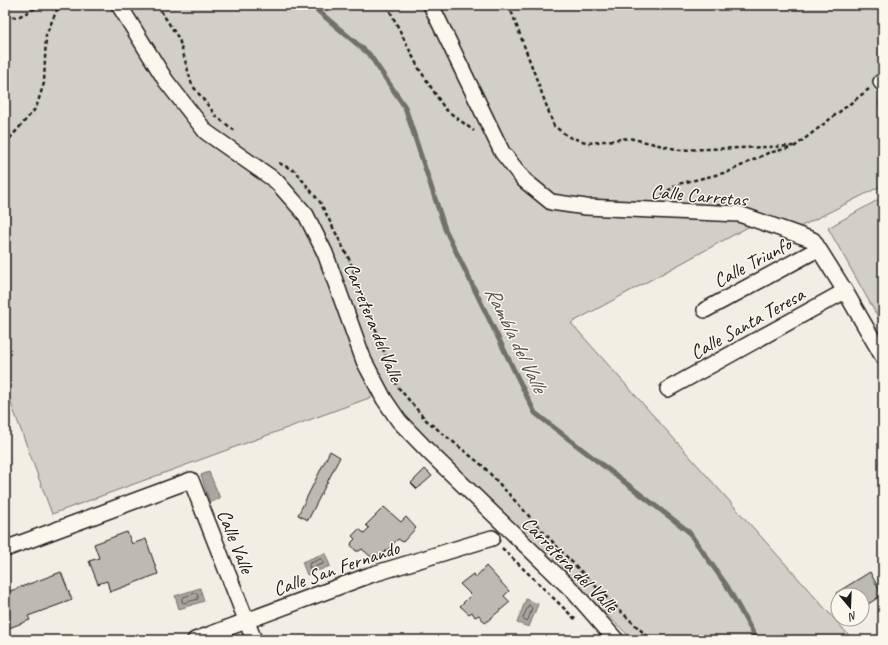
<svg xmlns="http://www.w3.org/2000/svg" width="888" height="645" font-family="Caveat,sans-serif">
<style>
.green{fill:#d2cfc6;stroke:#777671}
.water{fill:#a9a6a0;stroke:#716f6b}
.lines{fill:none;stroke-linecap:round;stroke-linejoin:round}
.shore{stroke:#545351;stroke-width:1}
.stream{stroke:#716f6b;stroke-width:5}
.building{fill:#bdbab1;stroke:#1c1c1c}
.street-casing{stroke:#1c1c1c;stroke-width:18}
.path{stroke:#1c1c1c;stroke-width:2.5;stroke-dasharray:4 3;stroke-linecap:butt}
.street{stroke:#fbf7ec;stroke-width:15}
.labels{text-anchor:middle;stroke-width:3;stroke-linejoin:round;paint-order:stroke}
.street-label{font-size:20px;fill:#1c1c1c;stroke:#fbf7ec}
.water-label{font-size:21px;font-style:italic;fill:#545351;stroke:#fbf7ec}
</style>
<rect width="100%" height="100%" fill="#f2eee4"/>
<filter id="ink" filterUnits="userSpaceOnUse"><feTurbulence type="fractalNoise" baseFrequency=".025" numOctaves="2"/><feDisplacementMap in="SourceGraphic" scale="8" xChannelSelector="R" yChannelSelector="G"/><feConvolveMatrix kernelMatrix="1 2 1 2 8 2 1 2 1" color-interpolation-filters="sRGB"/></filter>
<g filter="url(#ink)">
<g class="green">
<polygon points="5,5 883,5 883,97 878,103 883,111 883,185 782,236 750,226 571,323 853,640 633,640 380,394 52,514 8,395 5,395"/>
<polygon points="883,197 883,326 828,228"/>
</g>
<g class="water">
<polygon points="209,472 220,498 210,503 201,475"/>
<polygon points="325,553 330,566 307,575 302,562"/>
<polygon points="200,588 204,601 179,609 175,596"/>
<polygon points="526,599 538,604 529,627 517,623"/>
</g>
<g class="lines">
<g class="shore">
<polygon points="321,559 323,560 323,564 309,568 309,564"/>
<polygon points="196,593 198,595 198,599 184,603 182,602 182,598"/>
<polygon points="529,605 532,608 528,620 525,621 523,619"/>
</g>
<polyline class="stream" points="311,5 369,54 405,107 445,229 535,413 688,531 727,586 757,640"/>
</g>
<g class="building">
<polygon points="330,451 340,457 308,520 298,515"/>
<polygon points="425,469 432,476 417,489 411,483"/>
<polygon points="384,507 401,522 406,517 416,528 403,542 398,539 376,561 362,549 359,551 356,551 351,545 352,542 355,539 352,536 359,529 364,533 369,528 366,525"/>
<polygon points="127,532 132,544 146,539 158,574 110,592 107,581 98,584 89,561 99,558 94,544"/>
<polygon points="486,566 509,591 504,596 510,602 485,623 479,615 475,617 472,612 469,614 460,606 471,595 460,584 473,574 476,577"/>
<polygon points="61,572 72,600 28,616 30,620 9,628 5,618 5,593"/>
<polygon points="870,572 882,595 862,608 862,595 838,595 838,597 836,593"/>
</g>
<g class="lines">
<defs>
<g id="street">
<polyline points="119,5 166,81 206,132 276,181 306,215 325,253 364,361 384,399 399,421 429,452 574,592 616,640"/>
<polyline points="431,5 502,152 524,180 551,202 586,207 739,214 813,240 845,291 883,357"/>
<polyline points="881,82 883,84"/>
<polyline points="705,310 818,249"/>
<polyline points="668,389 845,291"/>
<polyline points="5,549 191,480 254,640"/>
<polyline points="195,640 370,575 492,538"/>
</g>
</defs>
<use href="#street" class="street-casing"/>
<g class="path">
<polyline points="157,5 179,39 192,85 217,117 235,131"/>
<polyline points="387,5 418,67 445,109 474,131"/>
<polyline points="509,5 554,126 569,137 589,143 629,138 680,150 796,146"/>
<polyline points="5,18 20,16 42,5"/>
<polyline points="5,144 36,108 44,83 46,35 59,5"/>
<polyline points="794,147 869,89"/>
<polyline points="279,163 295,171 320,202 349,259 397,386 426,420 483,466 562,552 613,604 651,640"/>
<polyline points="662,195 678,184 728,172 768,153 789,148"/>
<polyline points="502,548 576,620"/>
</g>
<use href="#street" class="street"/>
</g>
</g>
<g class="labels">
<g class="street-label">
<text transform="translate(699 195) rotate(5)" y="7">Calle Carretas</text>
<text transform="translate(752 262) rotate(-28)" y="7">Calle Triunfo</text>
<text transform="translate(374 322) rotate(68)" y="7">Carretera del Valle</text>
<text transform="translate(747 323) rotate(-29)" y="7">Calle Santa Teresa</text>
<text transform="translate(236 541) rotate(68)" y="7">Calle Valle</text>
<text transform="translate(570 564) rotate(45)" y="7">Carretera del Valle</text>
<text transform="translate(336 568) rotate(-19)" y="7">Calle San Fernando</text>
</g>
<g class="water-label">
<text transform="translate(516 339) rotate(64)" y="7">Rambla del Valle</text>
</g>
</g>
<rect width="888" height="645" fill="none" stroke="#fbf7ec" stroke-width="20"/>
<rect x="10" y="10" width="868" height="625" fill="none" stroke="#1c1c1c" stroke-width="1.5" filter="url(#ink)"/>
<g transform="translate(850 607) rotate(161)"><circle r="19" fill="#fbf7ec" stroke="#a29f99"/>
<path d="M0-3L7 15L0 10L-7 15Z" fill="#1c1c1c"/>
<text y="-6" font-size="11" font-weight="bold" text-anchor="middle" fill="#1c1c1c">N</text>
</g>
</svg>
